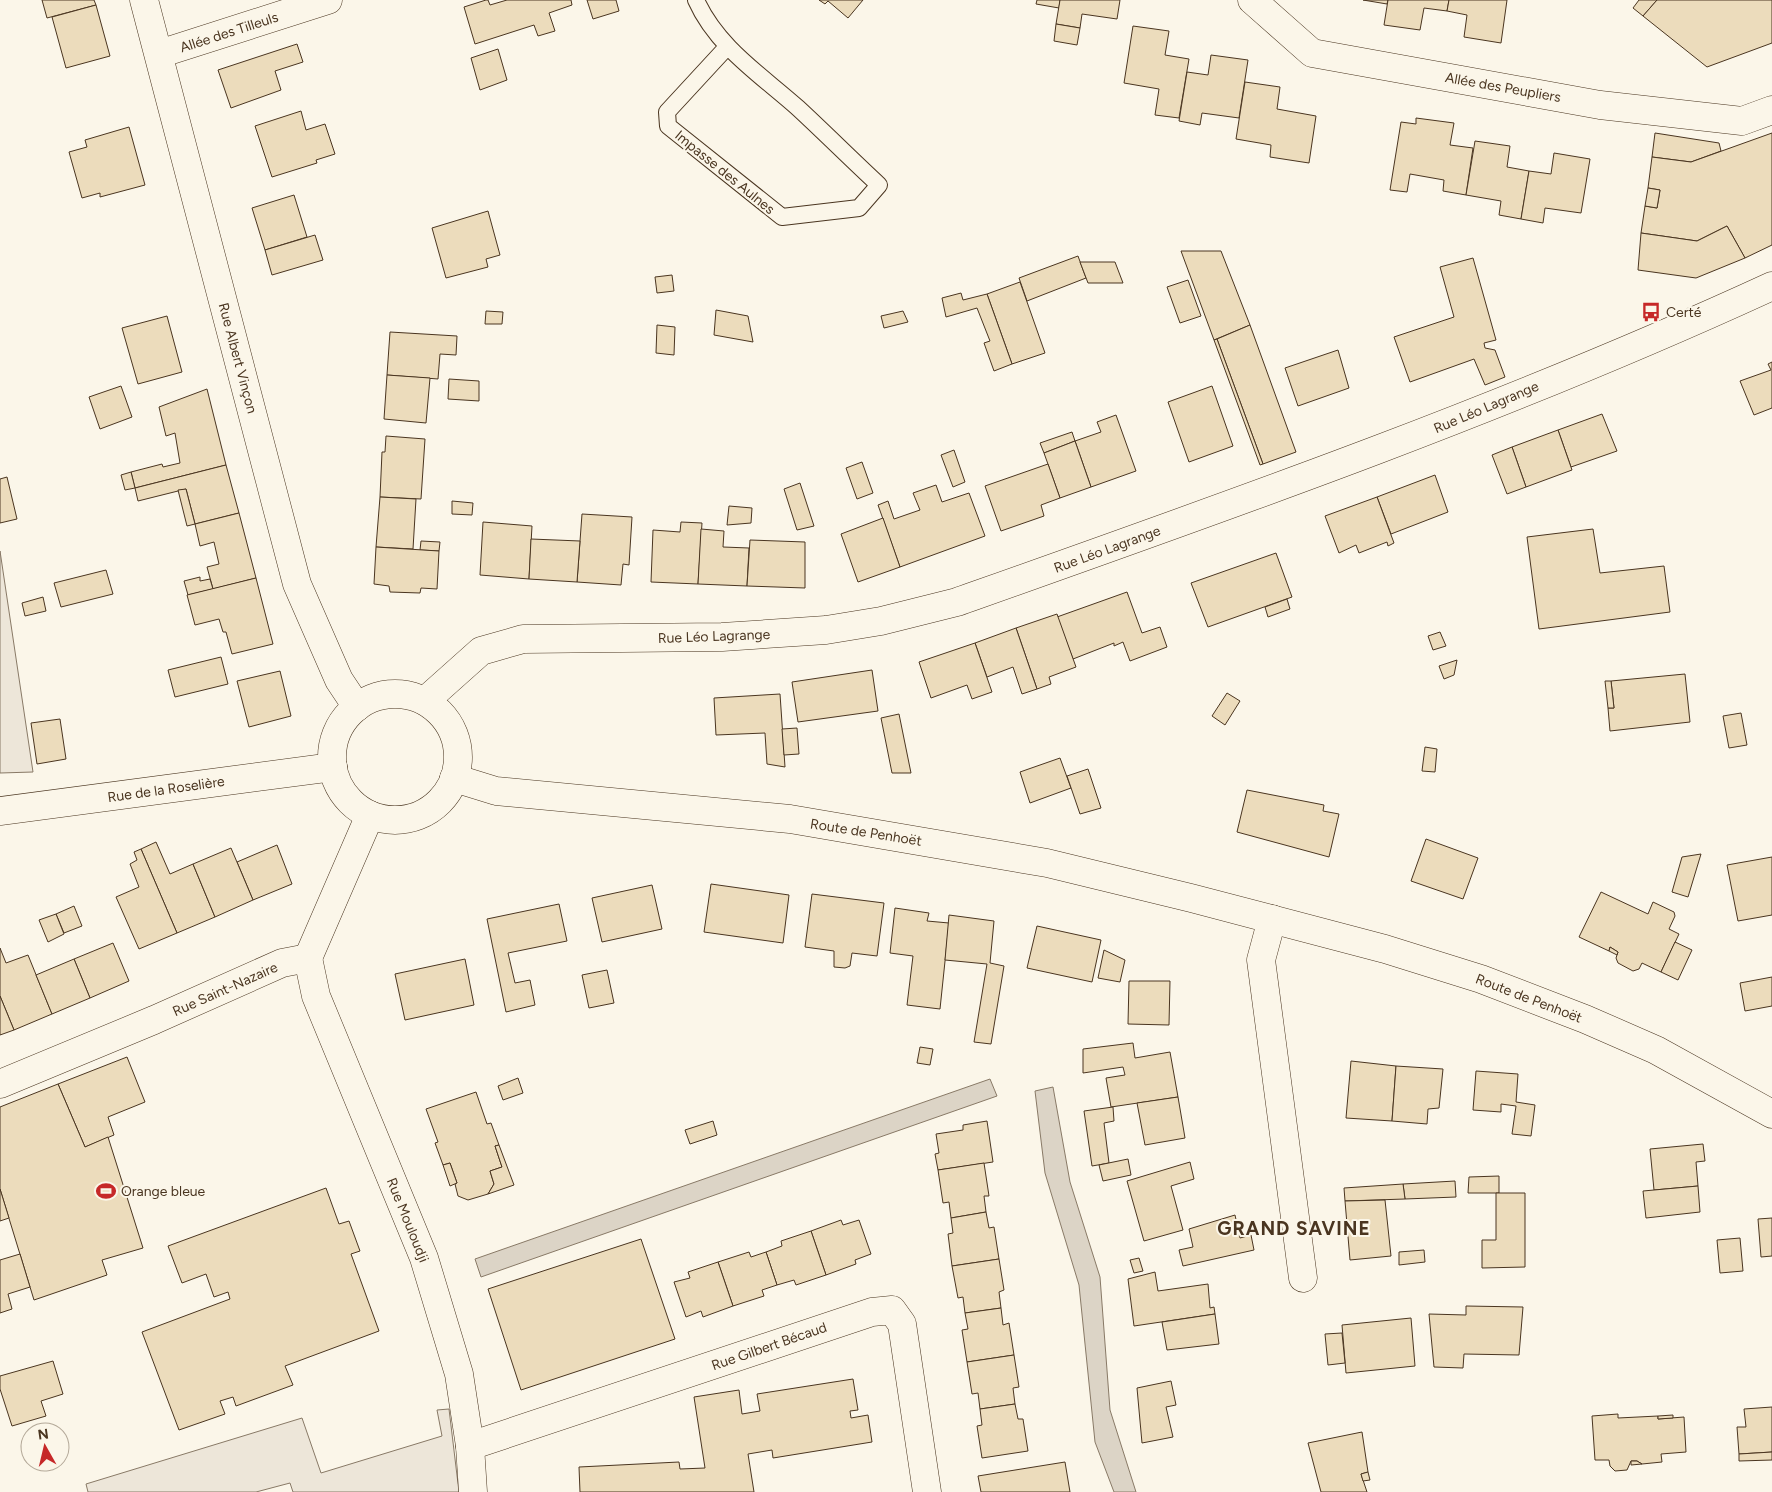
<svg xmlns="http://www.w3.org/2000/svg" width="1772" height="1492" font-family="Figtree,sans-serif">
<style>
.green{fill:#ede6d9;stroke:#887966}
.water{fill:#dcd4c6;stroke:#887966}
.building{fill:#ecdcbc;stroke:#4a3520}
.lines{fill:none;stroke-linecap:round;stroke-linejoin:round}
.service-casing{stroke:#4a3520;stroke-width:18}
.minor-casing{stroke:#4a3520;stroke-width:29}
.service{stroke:#fbf6e9;stroke-width:16}
.minor{stroke:#fbf6e9;stroke-width:28}
.labels{text-anchor:middle;stroke-width:4;stroke-linejoin:round;paint-order:stroke}
.street-label{font-size:14px;fill:#4a3520;stroke:#fbf6e9}
.poi-label{font-size:14px;fill:#4a3520;stroke:#fbf6e9;text-anchor:start}
.district-label{font-size:19px;font-weight:bold;letter-spacing:1px;fill:#4a3520;stroke:#fbf6e9}
</style>
<rect width="100%" height="100%" fill="#fbf6e9"/>
<g class="green">
<polygon points="0,551 33,772 0,773"/>
<polygon points="449,1409 459,1492 293,1492 290,1483 256,1492 88,1492 86,1484 302,1418 321,1473 442,1436 437,1410"/>
</g>
<g class="water">
<polygon points="990,1079 997,1096 481,1277 475,1259"/>
<polygon points="1053,1087 1070,1182 1100,1277 1110,1410 1136,1492 1114,1492 1095,1442 1079,1285 1045,1173 1035,1091"/>
</g>
<g class="building">
<polygon points="42,0 94,0 96,5 47,18"/>
<polygon points="486,0 488,0 490,5 507,0 571,0 572,5 549,13 555,31 538,36 534,25 475,44 464,7"/>
<polygon points="587,0 616,0 619,11 593,19"/>
<polygon points="819,0 863,0 848,18 828,1 825,4"/>
<polygon points="1037,0 1060,0 1059,8 1036,4"/>
<polygon points="1060,0 1120,0 1117,19 1082,14 1080,28 1056,24"/>
<polygon points="1363,0 1388,0 1387,4"/>
<polygon points="1388,0 1449,0 1447,11 1424,8 1420,30 1384,25"/>
<polygon points="1449,0 1507,0 1501,43 1464,37 1467,15 1447,11"/>
<polygon points="1639,0 1657,0 1643,16 1633,8"/>
<polygon points="1772,0 1772,43 1707,67 1643,16 1657,0"/>
<polygon points="96,5 110,56 66,68 52,17"/>
<polygon points="1056,24 1080,28 1077,45 1054,41"/>
<polygon points="1133,26 1169,31 1165,55 1189,59 1179,118 1155,115 1159,89 1124,83"/>
<polygon points="297,44 303,62 275,71 281,90 231,108 218,70"/>
<polygon points="498,49 507,80 480,90 471,58"/>
<polygon points="1211,55 1248,60 1239,118 1202,113 1200,125 1179,121 1187,72 1208,75"/>
<polygon points="1245,82 1280,87 1277,109 1316,116 1309,163 1270,157 1271,145 1236,139"/>
<polygon points="301,111 306,130 325,124 335,154 316,160 317,163 272,177 255,126"/>
<polygon points="1416,118 1454,123 1450,145 1473,148 1466,195 1443,191 1444,180 1410,174 1407,192 1390,190 1401,122 1416,124"/>
<polygon points="129,127 145,185 100,197 100,193 82,198 69,152 87,147 85,140"/>
<polygon points="1655,133 1719,143 1721,151 1691,162 1652,157"/>
<polygon points="1772,133 1772,245 1745,258 1727,226 1697,241 1641,233 1645,206 1657,208 1660,190 1648,188 1652,157 1691,162"/>
<polygon points="1475,141 1510,146 1507,167 1529,171 1521,219 1499,215 1501,201 1466,195"/>
<polygon points="1554,153 1590,159 1581,213 1545,208 1543,223 1521,219 1529,171 1551,174"/>
<polygon points="1648,188 1660,190 1657,208 1645,206"/>
<polygon points="294,195 307,237 265,250 252,208"/>
<polygon points="488,211 500,255 486,259 488,267 446,278 432,228"/>
<polygon points="1727,226 1745,258 1696,278 1638,270 1641,233 1697,241"/>
<polygon points="315,235 323,260 272,275 265,250"/>
<polygon points="1181,251 1221,251 1250,325 1214,340"/>
<polygon points="1078,256 1086,278 1027,301 1019,278"/>
<polygon points="1473,258 1496,340 1484,343 1485,348 1495,350 1505,377 1485,385 1474,359 1410,382 1394,337 1454,317 1440,267"/>
<polygon points="1080,262 1115,262 1123,283 1088,283"/>
<polygon points="672,275 674,291 657,293 655,277"/>
<polygon points="1188,280 1201,316 1180,323 1167,287"/>
<polygon points="1020,282 1045,353 1012,364 987,294"/>
<polygon points="961,293 963,300 987,294 1012,364 994,371 984,343 990,341 977,308 946,317 942,298"/>
<polygon points="716,310 748,316 753,342 714,335"/>
<polygon points="486,311 503,312 502,324 485,324"/>
<polygon points="903,311 908,322 884,328 881,316"/>
<polygon points="167,316 182,372 138,384 122,328"/>
<polygon points="657,325 675,327 674,355 656,353"/>
<polygon points="1250,325 1296,452 1263,464 1217,339"/>
<polygon points="390,332 457,336 456,355 440,354 438,379 387,375"/>
<polygon points="1217,339 1263,464 1260,465 1214,340"/>
<polygon points="1338,350 1349,388 1298,406 1285,368"/>
<polygon points="1772,362 1772,408 1754,415 1740,381 1771,370 1768,364"/>
<polygon points="387,375 430,378 426,423 384,419"/>
<polygon points="449,379 479,381 479,401 448,399"/>
<polygon points="121,386 132,417 100,429 89,397"/>
<polygon points="1212,386 1233,446 1189,462 1168,402"/>
<polygon points="207,389 226,465 135,488 131,472 162,464 163,467 180,463 175,433 166,436 159,407"/>
<polygon points="1602,414 1617,451 1571,467 1558,430"/>
<polygon points="1116,415 1136,471 1091,487 1075,441 1101,432 1097,422"/>
<polygon points="1558,430 1572,470 1526,487 1512,447"/>
<polygon points="1072,432 1075,441 1044,453 1040,443"/>
<polygon points="386,436 425,439 421,499 380,497 382,452 385,452"/>
<polygon points="1075,441 1091,487 1060,498 1044,453"/>
<polygon points="1512,447 1526,487 1507,494 1492,455"/>
<polygon points="954,450 965,482 953,487 941,455"/>
<polygon points="862,462 873,493 857,499 846,468"/>
<polygon points="1048,464 1060,498 1041,505 1044,516 1001,531 985,486"/>
<polygon points="226,465 239,513 195,524 186,489 138,501 135,488"/>
<polygon points="131,472 135,488 125,490 121,475"/>
<polygon points="1435,475 1448,512 1391,534 1377,497"/>
<polygon points="7,477 17,519 0,523 0,479"/>
<polygon points="800,483 814,526 797,530 784,489"/>
<polygon points="936,485 942,502 969,493 985,536 900,567 878,505 888,501 894,519 920,510 913,493"/>
<polygon points="186,489 195,524 187,526 178,490"/>
<polygon points="380,497 416,499 413,549 376,547"/>
<polygon points="1377,497 1394,543 1388,546 1387,542 1359,553 1356,545 1339,553 1325,516"/>
<polygon points="452,501 473,503 472,515 452,514"/>
<polygon points="729,506 752,508 751,523 727,525"/>
<polygon points="239,513 256,578 213,589 207,567 219,564 214,542 200,546 195,524"/>
<polygon points="582,514 632,517 629,565 623,564 621,585 577,582"/>
<polygon points="883,518 900,567 858,582 841,534"/>
<polygon points="483,522 532,526 529,579 480,575"/>
<polygon points="681,522 702,523 698,584 651,582 653,530 680,532"/>
<polygon points="701,529 724,531 723,547 749,548 747,586 698,584"/>
<polygon points="1593,529 1600,573 1664,566 1670,612 1539,629 1527,537"/>
<polygon points="531,539 580,541 577,582 529,579"/>
<polygon points="750,540 805,542 805,588 747,586"/>
<polygon points="421,541 440,542 439,551 420,550"/>
<polygon points="376,547 439,551 437,589 421,588 420,593 390,592 389,586 374,584"/>
<polygon points="1276,553 1292,597 1208,627 1191,583"/>
<polygon points="106,570 113,594 61,607 54,583"/>
<polygon points="200,577 200,581 210,579 213,589 188,595 184,581"/>
<polygon points="256,578 273,644 232,654 226,632 223,632 219,619 195,625 187,595"/>
<polygon points="1127,592 1142,633 1160,627 1167,647 1130,661 1123,642 1114,646 1114,643 1073,659 1057,617"/>
<polygon points="43,597 46,611 25,616 22,603"/>
<polygon points="1287,599 1290,609 1268,617 1265,607"/>
<polygon points="1057,614 1076,667 1049,677 1051,684 1037,689 1016,628"/>
<polygon points="1016,628 1037,689 1022,694 1013,667 987,677 975,643"/>
<polygon points="1440,632 1446,646 1433,650 1428,636"/>
<polygon points="975,643 992,692 972,699 967,685 931,698 919,662"/>
<polygon points="221,657 228,684 175,697 168,670"/>
<polygon points="1457,660 1454,675 1444,679 1439,666"/>
<polygon points="872,670 878,711 798,722 792,682"/>
<polygon points="280,671 291,716 249,727 237,681"/>
<polygon points="1685,674 1690,722 1610,731 1608,708 1614,708 1611,681"/>
<polygon points="1605,681 1611,681 1614,708 1608,708"/>
<polygon points="1227,693 1240,701 1225,725 1212,716"/>
<polygon points="780,694 785,767 767,764 765,733 716,735 714,698"/>
<polygon points="1741,713 1747,745 1729,748 1723,716"/>
<polygon points="899,714 911,773 892,773 881,718"/>
<polygon points="60,719 66,759 37,764 31,723"/>
<polygon points="797,728 799,754 784,755 782,729"/>
<polygon points="1425,747 1437,749 1435,772 1422,771"/>
<polygon points="1060,758 1071,788 1030,803 1020,772"/>
<polygon points="1088,769 1101,808 1080,814 1067,776"/>
<polygon points="1247,790 1324,805 1323,811 1339,814 1329,857 1237,832"/>
<polygon points="1426,839 1478,858 1463,899 1411,881"/>
<polygon points="156,842 170,874 193,864 215,917 177,933 141,849"/>
<polygon points="277,845 292,884 253,900 237,862"/>
<polygon points="231,848 253,900 215,917 193,864"/>
<polygon points="141,849 177,933 139,949 116,897 139,887 130,864 137,860 134,852"/>
<polygon points="1701,854 1688,897 1672,892 1682,857"/>
<polygon points="1772,857 1772,915 1738,921 1727,865"/>
<polygon points="711,884 789,895 783,943 704,932"/>
<polygon points="652,885 662,929 602,942 592,898"/>
<polygon points="1601,892 1648,914 1653,902 1674,912 1675,916 1669,929 1679,934 1661,972 1642,963 1639,969 1633,971 1618,963 1616,958 1618,952 1610,947 1609,951 1579,937"/>
<polygon points="812,894 884,903 877,956 852,953 850,966 845,968 834,967 834,951 805,947"/>
<polygon points="559,904 567,941 508,953 515,983 530,980 535,1005 506,1012 487,919"/>
<polygon points="74,906 82,926 64,933 56,914"/>
<polygon points="895,908 929,913 927,921 949,923 940,1009 907,1005 913,956 890,953"/>
<polygon points="56,914 64,934 48,942 39,920"/>
<polygon points="949,915 994,921 990,963 1004,966 991,1044 974,1042 987,964 945,960"/>
<polygon points="1037,926 1101,940 1092,982 1027,968"/>
<polygon points="1675,942 1692,950 1678,980 1661,972"/>
<polygon points="113,943 129,981 90,998 74,959"/>
<polygon points="1610,947 1618,952 1617,955 1609,951"/>
<polygon points="0,948 6,963 28,955 52,1014 14,1030 0,996"/>
<polygon points="1104,950 1125,960 1120,982 1098,978"/>
<polygon points="74,959 90,998 52,1014 36,975"/>
<polygon points="465,959 474,1005 405,1020 395,974"/>
<polygon points="607,970 614,1003 589,1008 582,975"/>
<polygon points="1772,977 1772,1006 1745,1011 1740,983"/>
<polygon points="1129,981 1170,981 1169,1025 1128,1024"/>
<polygon points="0,996 14,1030 0,1035"/>
<polygon points="1133,1043 1135,1058 1170,1052 1178,1097 1111,1107 1106,1078 1125,1075 1123,1067 1083,1073 1083,1049"/>
<polygon points="920,1047 933,1049 930,1065 917,1063"/>
<polygon points="127,1057 145,1102 108,1117 114,1135 85,1147 58,1084"/>
<polygon points="1351,1061 1396,1066 1392,1121 1346,1118"/>
<polygon points="1396,1066 1443,1069 1439,1108 1428,1109 1427,1124 1392,1121"/>
<polygon points="1476,1071 1518,1074 1516,1102 1535,1105 1531,1136 1512,1134 1516,1106 1501,1104 1501,1112 1473,1110"/>
<polygon points="518,1078 523,1093 503,1100 498,1086"/>
<polygon points="58,1084 85,1147 108,1137 143,1248 102,1260 107,1275 34,1300 0,1189 0,1107"/>
<polygon points="476,1092 487,1124 491,1123 499,1145 495,1146 502,1167 490,1171 494,1184 488,1194 468,1200 458,1196 455,1184 457,1183 450,1163 443,1165 435,1143 438,1142 426,1109"/>
<polygon points="1178,1097 1185,1138 1145,1145 1137,1103"/>
<polygon points="1113,1107 1114,1121 1104,1123 1109,1163 1092,1166 1084,1111"/>
<polygon points="713,1121 717,1135 690,1144 685,1130"/>
<polygon points="987,1121 993,1162 938,1170 935,1154 939,1153 936,1134 963,1130 963,1125"/>
<polygon points="1703,1144 1705,1161 1696,1162 1698,1186 1654,1190 1650,1149"/>
<polygon points="499,1145 514,1185 488,1194 494,1184 490,1171 502,1167 495,1146"/>
<polygon points="1128,1159 1131,1175 1103,1181 1099,1165"/>
<polygon points="1190,1162 1194,1179 1171,1186 1183,1230 1144,1241 1127,1181"/>
<polygon points="450,1163 457,1183 450,1186 443,1165"/>
<polygon points="984,1163 989,1196 984,1196 986,1212 951,1218 949,1202 943,1203 938,1170"/>
<polygon points="1499,1176 1499,1193 1468,1193 1469,1177"/>
<polygon points="1455,1181 1456,1197 1405,1199 1403,1184"/>
<polygon points="1403,1184 1405,1199 1345,1201 1344,1188"/>
<polygon points="1698,1186 1700,1212 1646,1218 1643,1191"/>
<polygon points="326,1188 339,1224 349,1221 360,1251 351,1254 379,1331 285,1366 293,1385 236,1406 233,1397 220,1401 225,1414 179,1430 142,1332 230,1299 228,1292 214,1297 206,1274 182,1283 168,1246"/>
<polygon points="0,1189 9,1218 0,1221"/>
<polygon points="1496,1193 1525,1193 1525,1267 1482,1268 1482,1240 1496,1240"/>
<polygon points="1385,1200 1391,1256 1350,1260 1345,1201"/>
<polygon points="986,1212 989,1228 994,1227 999,1259 952,1266 948,1234 953,1233 951,1218"/>
<polygon points="1235,1215 1240,1238 1251,1235 1254,1250 1183,1266 1179,1250 1193,1247 1189,1229"/>
<polygon points="1772,1218 1772,1256 1761,1257 1758,1219"/>
<polygon points="841,1220 843,1225 859,1220 871,1254 855,1260 856,1264 826,1275 811,1231"/>
<polygon points="811,1231 826,1275 796,1285 794,1280 777,1285 766,1252 782,1246 781,1241"/>
<polygon points="1740,1238 1743,1271 1720,1273 1717,1240"/>
<polygon points="641,1239 675,1339 521,1390 488,1289"/>
<polygon points="1424,1250 1425,1262 1399,1265 1399,1252"/>
<polygon points="749,1252 751,1257 766,1252 777,1285 762,1290 764,1296 733,1306 718,1262"/>
<polygon points="20,1254 30,1287 8,1294 12,1309 0,1313 0,1260"/>
<polygon points="1139,1258 1143,1271 1134,1273 1130,1260"/>
<polygon points="999,1259 1004,1290 999,1292 1001,1308 965,1313 963,1297 958,1298 952,1266"/>
<polygon points="718,1262 733,1306 703,1317 701,1311 686,1317 674,1282 690,1278 688,1272"/>
<polygon points="1155,1272 1158,1291 1208,1284 1210,1308 1214,1307 1215,1314 1134,1326 1128,1279"/>
<polygon points="1466,1306 1523,1307 1519,1355 1464,1354 1463,1368 1434,1367 1429,1314 1466,1315"/>
<polygon points="1001,1308 1003,1325 1009,1323 1014,1355 967,1362 962,1330 968,1329 965,1313"/>
<polygon points="1215,1314 1219,1344 1167,1350 1162,1322"/>
<polygon points="1411,1318 1415,1366 1346,1373 1342,1325"/>
<polygon points="1342,1333 1345,1363 1328,1365 1325,1334"/>
<polygon points="1014,1355 1019,1387 1013,1388 1015,1404 980,1409 978,1393 972,1394 967,1362"/>
<polygon points="53,1361 63,1394 41,1401 46,1416 12,1426 0,1389 0,1376"/>
<polygon points="853,1379 858,1410 850,1411 851,1418 868,1415 872,1442 773,1458 772,1450 748,1454 754,1492 580,1492 579,1467 679,1462 680,1469 705,1468 694,1397 739,1390 742,1414 760,1411 757,1394"/>
<polygon points="1171,1381 1176,1405 1166,1407 1173,1437 1142,1443 1137,1388"/>
<polygon points="1015,1404 1018,1419 1023,1419 1028,1451 982,1458 977,1426 982,1425 980,1409"/>
<polygon points="1772,1407 1772,1452 1739,1454 1737,1427 1746,1427 1744,1409"/>
<polygon points="1618,1414 1618,1418 1658,1416 1658,1419 1684,1417 1686,1452 1661,1454 1662,1462 1642,1464 1637,1461 1631,1461 1627,1470 1615,1471 1610,1466 1609,1460 1595,1460 1592,1416"/>
<polygon points="1673,1415 1673,1418 1658,1419 1658,1416"/>
<polygon points="1362,1432 1368,1472 1361,1474 1367,1492 1321,1492 1308,1443"/>
<polygon points="1772,1452 1772,1460 1739,1461 1739,1454"/>
<polygon points="1631,1461 1637,1461 1642,1464 1631,1465"/>
<polygon points="1065,1462 1070,1492 981,1492 978,1476"/>
<polygon points="1368,1472 1370,1480 1363,1481 1361,1474"/>
</g>
<g class="lines">
<defs>
<path id="service" d="M696 0C717 47 761 75 798 108 825 133 852 160 879 185L859 208 782 217 668 126 667 112 727 47"/>
<g id="minor">
<polyline points="144,0 297,584 339,680 357,707"/>
<polyline points="1252,0 1312,53 1600,105 1742,121 1772,110"/>
<polyline points="159,54 328,0"/>
<circle cx="395" cy="757" r="63"/>
<path d="M425 701 481 651 523 639 722 637 826 630 881 621 957 602C1231 505 1507 408 1772 286"/>
<polyline points="454,778 496,791 790,819 1047,863 1191,898 1385,949 1481,979 1585,1019 1656,1050 1772,1114"/>
<polyline points="0,811 333,767"/>
<polyline points="1272,919 1261,960 1303,1278"/>
<polyline points="308,958 316,996 424,1258 459,1374 470,1446 473,1492"/>
<polyline points="308,958 370,815"/>
<polyline points="0,1084 154,1020 282,963 308,958"/>
<polyline points="470,1446 872,1312 892,1310 902,1324 927,1492"/>
</g>
</defs>
<use href="#service" class="service-casing"/>
<use href="#minor" class="minor-casing"/>
<use href="#service" class="service"/>
<use href="#minor" class="minor"/>
</g>
<defs>
<symbol id="bus-bare" viewBox="-9 -9 18 18"><path d="M-5-6H5V4H4V6H2V4H-2V6H-4V4H-5ZM-3.5-4V0h7V-4ZM-3.5 1.2v1.5H-2V1.2ZM2 1.2v1.5H3.5V1.2Z" fill="#c62828" stroke="#fbf6e9" stroke-width="2.5" paint-order="stroke"/></symbol>
<symbol id="stadium-bare" viewBox="-9 -9 18 18"><path d="M0-5a6.5 5 0 1 0 0 10a6.5 5 0 1 0 0-10ZM-3.5-1.8h7v3.6h-7Z" fill="#c62828" stroke="#fbf6e9" stroke-width="2.5" paint-order="stroke"/></symbol>
</defs>
<g fill-rule="evenodd">
<use href="#bus-bare" x="1637" y="298" width="28" height="28"/>
<use href="#stadium-bare" x="92" y="1177" width="28" height="28"/>
</g>
<g class="labels">
<g class="street-label">
<text transform="translate(229 32) rotate(-18)" y="5">Allée des Tilleuls</text>
<text transform="translate(1503 87) rotate(10)" y="5">Allée des Peupliers</text>
<text transform="translate(725 172) rotate(39)" y="5">Impasse des Aulnes</text>
<text transform="translate(238 358) rotate(75)" y="5">Rue Albert Vinçon</text>
<text transform="translate(1486 407) rotate(-23)" y="5">Rue Léo Lagrange</text>
<text transform="translate(1107 549) rotate(-20)" y="5">Rue Léo Lagrange</text>
<text transform="translate(714 636) rotate(-2)" y="5">Rue Léo Lagrange</text>
<text transform="translate(166 789) rotate(-8)" y="5">Rue de la Roselière</text>
<text transform="translate(866 832) rotate(9)" y="5">Route de Penhoët</text>
<text transform="translate(225 989) rotate(-24)" y="5">Rue Saint-Nazaire</text>
<text transform="translate(1529 998) rotate(21)" y="5">Route de Penhoët</text>
<text transform="translate(408 1220) rotate(68)" y="5">Rue Mouloudji</text>
<text transform="translate(769 1346) rotate(-19)" y="5">Rue Gilbert Bécaud</text>
</g>
<g class="poi-label">
<text x="1666" y="317">Certé</text>
<text x="121" y="1196">Orange bleue</text>
</g>
<g class="district-label">
<text x="1294" y="1235">GRAND SAVINE</text>
</g>
</g>
<g transform="translate(45 1447) rotate(352)"><circle r="24" fill="#fbf6e9" stroke="#b4a999"/>
<path d="M0-4L9 19L0 12L-9 19Z" fill="#c62828"/>
<text y="-8" font-size="14" font-weight="bold" text-anchor="middle" fill="#4a3520">N</text>
</g>
</svg>
